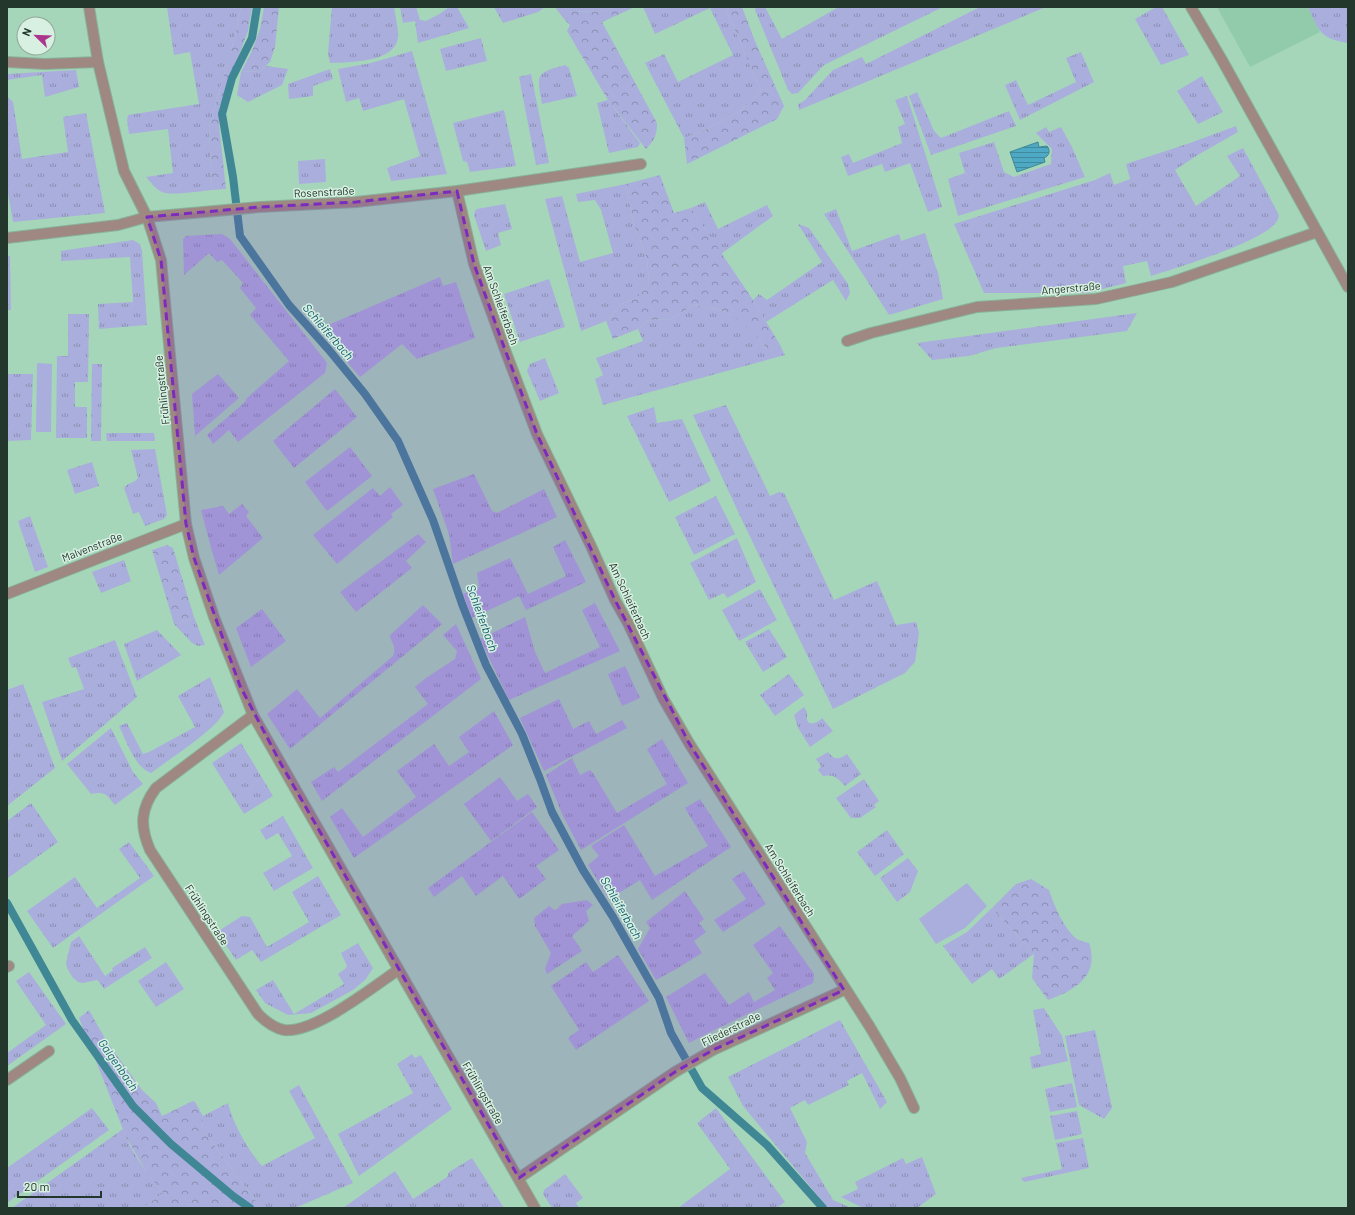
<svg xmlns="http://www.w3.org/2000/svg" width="1355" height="1215" font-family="Barlow,sans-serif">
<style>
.built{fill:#92cbac}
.grass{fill:url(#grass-tufts)}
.forest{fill:url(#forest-crowns)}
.green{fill:#aaaedc}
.water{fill:url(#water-rules);stroke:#408796}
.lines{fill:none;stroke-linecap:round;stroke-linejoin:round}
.stream{stroke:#408796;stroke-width:8}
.minor-casing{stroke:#88b39b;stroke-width:12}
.minor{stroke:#9e8881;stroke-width:10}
.marked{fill:#7b2cbf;fill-opacity:0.2;stroke:#7b2cbf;stroke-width:3;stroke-dasharray:8 5;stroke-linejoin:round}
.labels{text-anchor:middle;stroke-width:3;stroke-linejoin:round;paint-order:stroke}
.street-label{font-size:11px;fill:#23372c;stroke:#d8f0e2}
.water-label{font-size:12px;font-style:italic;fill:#125d70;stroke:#d8f0e2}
</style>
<defs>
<pattern id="grass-tufts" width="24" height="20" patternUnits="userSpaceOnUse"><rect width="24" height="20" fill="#aaaedc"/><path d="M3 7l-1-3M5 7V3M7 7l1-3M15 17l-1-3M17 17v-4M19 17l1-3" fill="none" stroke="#8a8eb3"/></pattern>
<pattern id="forest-crowns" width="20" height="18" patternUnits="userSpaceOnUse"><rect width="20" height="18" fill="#aaaedc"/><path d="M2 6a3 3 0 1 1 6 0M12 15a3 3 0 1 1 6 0" fill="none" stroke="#8a8eb3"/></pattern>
<pattern id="water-rules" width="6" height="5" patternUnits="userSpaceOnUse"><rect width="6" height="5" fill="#4da9c4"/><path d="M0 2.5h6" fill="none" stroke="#408a9f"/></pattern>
</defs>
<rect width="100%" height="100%" fill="#a5d6ba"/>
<polygon class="built" points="1217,7 1308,7 1320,32 1250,67"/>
<g class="grass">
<path d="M167 7H241L235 36 209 127 212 190C202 191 171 196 162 192 156 189 151 183 146 177L173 173 168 129 129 134 127 120 128 115 199 104 190 52 174 55Z"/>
<path d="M332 7H394C395 14 399 32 398 38 394 63 349 62 330 63L328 53Z"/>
<polygon points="400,7 416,7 420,20 426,21 441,13 449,7 457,7 469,28 418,43 415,21 403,23"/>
<polygon points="494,7 545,7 538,12 503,23"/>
<polygon points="565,7 613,7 602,12 567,11"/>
<polygon points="643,7 725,7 761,91 740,111 701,132 684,138 645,63 664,54 678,82 733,55 710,8 655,34"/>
<polygon points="756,7 765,7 782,39 839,7 943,7 824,65 798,93 792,94 788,90 755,10"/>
<polygon points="978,7 1046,7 799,110 798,104 804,101 833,70 862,57 866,64 978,8"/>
<polygon points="1156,7 1162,7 1189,55 1161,65 1135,19"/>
<path d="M1308 7H1348V43C1319 38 1320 32 1308 7Z"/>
<polygon points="481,38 487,61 446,71 440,49"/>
<polygon points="412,51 447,174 391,181 387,168 420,156 404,99 363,111 359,98 346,102 338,69 371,63"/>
<polygon points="1081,52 1094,82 1020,120 1005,85 1016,80 1028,105 1076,82 1066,58"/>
<path d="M565 65 569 68 577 96 542 104C537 75 534 73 565 65Z"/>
<polygon points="266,66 288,69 282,85 248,102 237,95 241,72 260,71"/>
<polygon points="330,69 333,79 313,86 313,96 289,99 288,84"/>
<polygon points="76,70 79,87 45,97 42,75 7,80 7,74"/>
<polygon points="531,74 549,163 536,165 519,77"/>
<polygon points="1202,76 1223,112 1198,124 1177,91"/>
<polygon points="917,92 934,131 941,138 1009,111 1016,126 931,155 909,96"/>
<polygon points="7,96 13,102 22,159 68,152 63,117 86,113 105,213 13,222 7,188"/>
<polygon points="907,96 942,207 928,212 910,163 885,172 882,164 848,176 841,157 849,154 853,163 902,143 898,127 905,124 895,100"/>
<polygon points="608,100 640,143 638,147 609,153 597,103"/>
<polygon points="504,110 516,166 470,172 467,162 463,161 453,123"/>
<path d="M1236 126 1238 132 1196 156 1175 170 1196 206 1240 176 1227 156 1243 148 1278 213C1279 216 1279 218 1277 221 1266 241 1176 268 1151 276L1147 261 1123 266 1126 283 1087 293H984L954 224 1095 180 1110 173 1114 185 1130 179 1126 164 1190 143Z"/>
<polygon points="1046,127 1049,132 1061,127 1072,147 1085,177 958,216 948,179 965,173 959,153 994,142 1004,172 1014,177 1051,164 1052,149 1036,133"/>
<polygon points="325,159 326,182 299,184 298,161"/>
<polygon points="626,184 633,222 647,259 649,283 637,298 622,304 606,321 581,331 545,199 562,196 580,262 613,253 601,210 595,200 578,202 576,194"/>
<polygon points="705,202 718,229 767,205 773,216 721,254 691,208"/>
<polygon points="505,204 512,229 498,233 501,245 486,251 474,215 475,211 477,209"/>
<polygon points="836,209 852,251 899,234 901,241 925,233 935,265 938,272 943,299 889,315 824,214"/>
<polygon points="798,224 809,228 848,284 850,293 846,301 833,280 766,322 753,300 759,294 767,300 822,262"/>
<polygon points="222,234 230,239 327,363 325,373 238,442 229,430 213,444 207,435 245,402 247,398 289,361 250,315 256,308 240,288 243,283 222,260 217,262 209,253 184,275 183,239 186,236"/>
<polygon points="133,240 140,244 142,251 147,325 99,329 98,304 133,302 130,257 61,261 61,251"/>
<polygon points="7,256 10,256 11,310 7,310"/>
<polygon points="440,277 443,286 456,282 475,338 417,359 402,344 360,377 319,329"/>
<polygon points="549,279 565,327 520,342 504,294"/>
<path d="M693 305C704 307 717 308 727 313 744 320 756 335 767 349H776L779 343 785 355 603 405 595 379 603 375 596 358 643 341 638 329 649 320 671 319Z"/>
<polygon points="1137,313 1127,331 996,348 969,356 932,360 917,343"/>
<polygon points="68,314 89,314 88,382 75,382 75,407 87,407 87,438 56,438 57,356 68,356"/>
<polygon points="545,358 559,393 540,401 527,371 530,364"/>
<polygon points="92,364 102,364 101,441 91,441"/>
<polygon points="7,374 33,374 31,440 7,441"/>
<polygon points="218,374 239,398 195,436 192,394"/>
<polygon points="335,389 357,417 294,468 273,441"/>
<polygon points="726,405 770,496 779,492 784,493 834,600 877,581 896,625 916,622 919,633 915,662 905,673 833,709 741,518 693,415"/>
<polygon points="654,407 657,423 682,419 711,481 669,502 627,416"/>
<polygon points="106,433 154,433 155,441 107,441"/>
<polygon points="350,447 372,476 327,511 305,482"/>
<path d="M155 449 167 515 164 519 145 526 139 512 133 514 124 488C129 482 135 483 138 478L131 450Z"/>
<polygon points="92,462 99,486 75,494 67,470"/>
<polygon points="474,474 492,511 497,513 544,489 557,517 453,564 449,534 433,489"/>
<polygon points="390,487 403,505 391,514 393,517 337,564 313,535 373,488 380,496"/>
<polygon points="716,496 735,534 694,555 675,517"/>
<polygon points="242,504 249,512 246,516 263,538 219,575 212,551 201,510 223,506 229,514"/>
<polygon points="30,516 48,567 35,572 18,521"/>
<polygon points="418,534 426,542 406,561 412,568 356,612 340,592"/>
<polygon points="737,538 756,582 727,598 724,593 709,600 690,563"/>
<polygon points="565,540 586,582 526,610 519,596 472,618 463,594 479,587 477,573 510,558 528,594 566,576 553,547"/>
<polygon points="124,560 131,581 101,593 92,572"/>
<polygon points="760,589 777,620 739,641 722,610"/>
<polygon points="595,603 620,651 509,700 480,639 525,617 535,652 545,673 600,647 582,610"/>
<path d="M423 605 442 624 290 749 267 714 297 689 320 718 393 656C397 644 391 644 390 635Z"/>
<polygon points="262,609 286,641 251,667 236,628"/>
<polygon points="194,617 205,645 198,646 192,643 174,624 192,619"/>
<polygon points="456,624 481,679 322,801 311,782 334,767 338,772 428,704 415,687 426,678 455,659 457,651 443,635"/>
<polygon points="769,629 787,657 763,672 745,642"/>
<polygon points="157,630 181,655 137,681 124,644"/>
<polygon points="115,640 137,697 62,761 42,702 84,689 76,667 72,668 68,658"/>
<polygon points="625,666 640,698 622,706 608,674"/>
<polygon points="789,674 804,695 775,716 760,695"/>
<path d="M210 677 224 712C217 729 168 760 151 773 135 768 126 740 119 726L127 723 143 754 149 752 195 727 178 696Z"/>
<polygon points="23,684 55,768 7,806 7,690"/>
<polygon points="559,699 573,729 589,721 596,734 622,720 627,728 544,771 520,718"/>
<path d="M804 707 807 712V720L809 723C815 724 818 722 822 718L833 731 810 747 798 728 794 715Z"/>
<polygon points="494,711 513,745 354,858 330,817 342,808 363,837 416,797 397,771 434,744 449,766 469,752 459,737"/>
<path d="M111 728 133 772 143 784 115 805C106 794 105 791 91 794L67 764Z"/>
<polygon points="662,739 688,783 581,850 563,816 546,775 572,758 580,775 590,770 593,773 617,813 667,784 647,749"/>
<polygon points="241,743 273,796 244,814 212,763"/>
<path d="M828 752C834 760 839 760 847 754L861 774 845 786C837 778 835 774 823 776L818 770 821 766 816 759Z"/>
<polygon points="500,777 517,801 528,794 537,807 491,841 464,804"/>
<polygon points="864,779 879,801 874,805 876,807 860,818 851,818 836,798"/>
<polygon points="700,799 731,847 652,900 640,880 609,899 588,865 599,856 591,846 624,825 655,876 708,846 685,808"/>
<polygon points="31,803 58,842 8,878 7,877 7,821"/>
<polygon points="532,812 559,850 536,866 546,879 519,899 503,876 476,896 462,876 434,897 428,888"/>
<polygon points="283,816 313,868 274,891 263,873 292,856 278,833 266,840 260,830"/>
<polygon points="887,830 904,854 875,876 857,852"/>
<polygon points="129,842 154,876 53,948 27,911 75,877 97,908 140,878 119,849"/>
<polygon points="908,858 918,871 910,892 897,902 880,878"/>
<polygon points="744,871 766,904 723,932 714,920 746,899 732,879"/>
<polygon points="318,876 341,915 261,962 252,950 236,960 217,932 242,916 250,917 267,947 309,922 292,892"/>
<polygon points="685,891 704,919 699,923 706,932 694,941 702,953 678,968 656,980 638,949 650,928 646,922"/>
<polygon points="587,900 593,905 586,911 589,921 572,936 582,951 547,974 545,969 551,953 535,926 534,918 549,906 554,910 557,909 562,904"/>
<polygon points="992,908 1034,954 999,979 992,969 972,984 943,946 967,932"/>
<polygon points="780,926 814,974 814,978 813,983 712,1031 689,1043 666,997 705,973 729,1005 749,992 754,1002 775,990 767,978 773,973 753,945"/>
<polygon points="79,936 105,976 113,970 112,968 145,947 152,958 104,989 100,983 97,980 83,983 78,982 73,978 67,968 66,963 71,942"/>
<polygon points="358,943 373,968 366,979 353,990 311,1013 288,1015 265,1003 256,990 273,980 294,1014 344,984 338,974 345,969 347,966 341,953"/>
<polygon points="618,955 649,1001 576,1050 568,1038 579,1030 551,986 586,962 593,972"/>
<polygon points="166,962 184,989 156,1007 138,981"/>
<polygon points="29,972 66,1024 7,1066 7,1053 46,1025 16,981"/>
<polygon points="1044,1008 1062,1036 1068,1061 1032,1069 1030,1057 1041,1054 1033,1010"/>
<polygon points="840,1020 887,1102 880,1109 862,1073 847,1081 849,1085 808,1105 805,1100 790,1108 807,1142 805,1153 833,1200 851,1208 828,1208 743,1106 728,1077"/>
<polygon points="1095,1030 1112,1108 1104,1119 1079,1105 1065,1036"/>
<polygon points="412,1054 415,1058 421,1055 452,1109 359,1176 338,1134 413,1093 397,1064"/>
<polygon points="1072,1083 1077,1107 1050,1112 1045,1089"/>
<path d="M299 1085 353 1183 295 1208H261L202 1129 203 1116 228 1103C233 1124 248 1150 262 1166L315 1138 289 1091Z"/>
<polygon points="92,1108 109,1130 7,1203 7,1168"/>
<polygon points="716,1108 785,1202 777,1208 678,1208 730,1169 697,1123"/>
<polygon points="1077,1111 1082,1134 1055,1140 1050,1116"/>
<path d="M123 1129C131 1153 148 1174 163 1193L143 1208H12Z"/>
<polygon points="1083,1138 1089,1168 1024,1182 1021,1178 1062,1169 1056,1143"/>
<polygon points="922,1157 936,1194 917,1208 863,1208 841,1197 858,1189 855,1182 903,1158 906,1164"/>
<polygon points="472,1158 504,1208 343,1208 395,1171 413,1199 447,1177 449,1172"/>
<polygon points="565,1174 583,1198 576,1203 579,1208 552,1208 543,1194 544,1190"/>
</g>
<g class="forest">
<polygon points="241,7 252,7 248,31 219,108 219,125 226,189 212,190 209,127 235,36"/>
<polygon points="264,7 279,7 275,47 270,62 260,71 241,72 252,51 260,29"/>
<path d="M555 7H565L567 11 602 12 613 7H635L602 22 657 123C657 135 654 141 646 149L608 100 567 31 570 25 564 19Z"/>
<polygon points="725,7 742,7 755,41 784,106 777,119 687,164 684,138 701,132 740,111 761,91"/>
<path d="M660 175 674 213 691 208 753 300 779 343 776 349H767C756 335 744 321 727 313 717 308 704 307 693 305L671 319 649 320 638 329 613 339 606 321 622 304 637 298 649 283 647 259 633 222 626 184Z"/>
<polygon points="167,545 173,548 194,617 192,619 174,624 152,550"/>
<path d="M1031 879 1049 890C1054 905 1064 929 1077 939 1080 941 1085 942 1089 943 1100 976 1075 990 1048 1000L1032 978 1034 954 992 908 1016 884Z"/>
<polygon points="89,1010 107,1042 142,1090 156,1103 162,1116 193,1101 195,1102 203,1116 202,1129 261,1208 143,1208 163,1193 147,1173 126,1137 79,1018"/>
</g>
<g class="green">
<polygon points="37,363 52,364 51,432 36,432"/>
<polygon points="967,883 987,906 965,928 936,944 919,919"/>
</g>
<path class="water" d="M1038 142 1039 147 1047 146C1051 151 1049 156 1044 158L1045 162 1017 172 1010 152Z"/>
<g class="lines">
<g class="stream">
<polyline points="257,7 252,38 232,78 222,114 233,177 240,236 289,305 329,350 365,394 398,441 433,520 462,604 486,665 522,734 540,779 552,812 583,870 613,917 659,998 671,1033 702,1088 767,1145 823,1208"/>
<polyline points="7,903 72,1020 133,1106 171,1144 233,1196 250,1208"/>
</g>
<defs>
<g id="minor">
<polyline points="89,7 98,62 124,171 147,217 161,260 186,524 194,558 214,617 253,715 535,1208"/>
<polyline points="1191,7 1222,60 1348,287"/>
<polyline points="7,62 45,64 98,62"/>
<polyline points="457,191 474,264 504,347 537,434 591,546 615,600 628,623 663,698 689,743 870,1027 900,1078 914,1108"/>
<polyline points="7,238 118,225 147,217 260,207 356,202 457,191 641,164"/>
<polyline points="847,341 871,333 977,307 1096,299 1172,282 1317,232"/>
<polyline points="7,594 186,524"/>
<path d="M253 715 156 788C140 809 140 827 150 850L258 1014C265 1021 274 1028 284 1030 314 1034 373 987 398 970"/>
<polyline points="7,967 9,966"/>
<polyline points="7,1080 49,1051"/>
<polyline points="519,1178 675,1072 713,1050 844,990"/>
</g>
</defs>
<use href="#minor" class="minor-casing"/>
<use href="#minor" class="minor"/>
</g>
<path class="marked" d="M457 191 474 264 504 347 537 434 615 600 689 743 844 990 713 1050 675 1072 519 1178 281 764 240 686 194 558 186 524 161 260 147 217 260 207 356 202Z"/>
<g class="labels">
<g class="street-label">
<text transform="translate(324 192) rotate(-3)" y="4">Rosenstraße</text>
<text transform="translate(1071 288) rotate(-5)" y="4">Angerstraße</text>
<text transform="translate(501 305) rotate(70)" y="4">Am Schleiferbach</text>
<text transform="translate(162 390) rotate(-96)" y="4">Frühlingstraße</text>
<text transform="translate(92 547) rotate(-21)" y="4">Malvenstraße</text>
<text transform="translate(630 601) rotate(65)" y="4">Am Schleiferbach</text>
<text transform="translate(790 880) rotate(58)" y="4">Am Schleiferbach</text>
<text transform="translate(207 915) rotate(57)" y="4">Frühlingstraße</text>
<text transform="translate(731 1029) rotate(-26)" y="4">Fliederstraße</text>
<text transform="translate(483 1093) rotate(60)" y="4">Frühlingstraße</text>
</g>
<g class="water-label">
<text transform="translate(328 332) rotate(49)" y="4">Schleiferbach</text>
<text transform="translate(482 618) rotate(70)" y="4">Schleiferbach</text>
<text transform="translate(621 908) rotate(60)" y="4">Schleiferbach</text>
<text transform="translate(118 1065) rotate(55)" y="4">Galgenbach</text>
</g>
</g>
<rect width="1355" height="1215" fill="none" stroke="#23372c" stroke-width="16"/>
<g transform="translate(36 36) rotate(293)"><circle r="19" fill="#d8f0e2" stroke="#90a699"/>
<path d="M0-3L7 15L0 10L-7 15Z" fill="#ac368d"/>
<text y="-6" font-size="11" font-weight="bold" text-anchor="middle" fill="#23372c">N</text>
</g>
<path d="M18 1191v6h83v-6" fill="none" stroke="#23372c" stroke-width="2"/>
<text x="24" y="1191" font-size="12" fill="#23372c" stroke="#d8f0e2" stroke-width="3" paint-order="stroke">20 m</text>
</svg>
